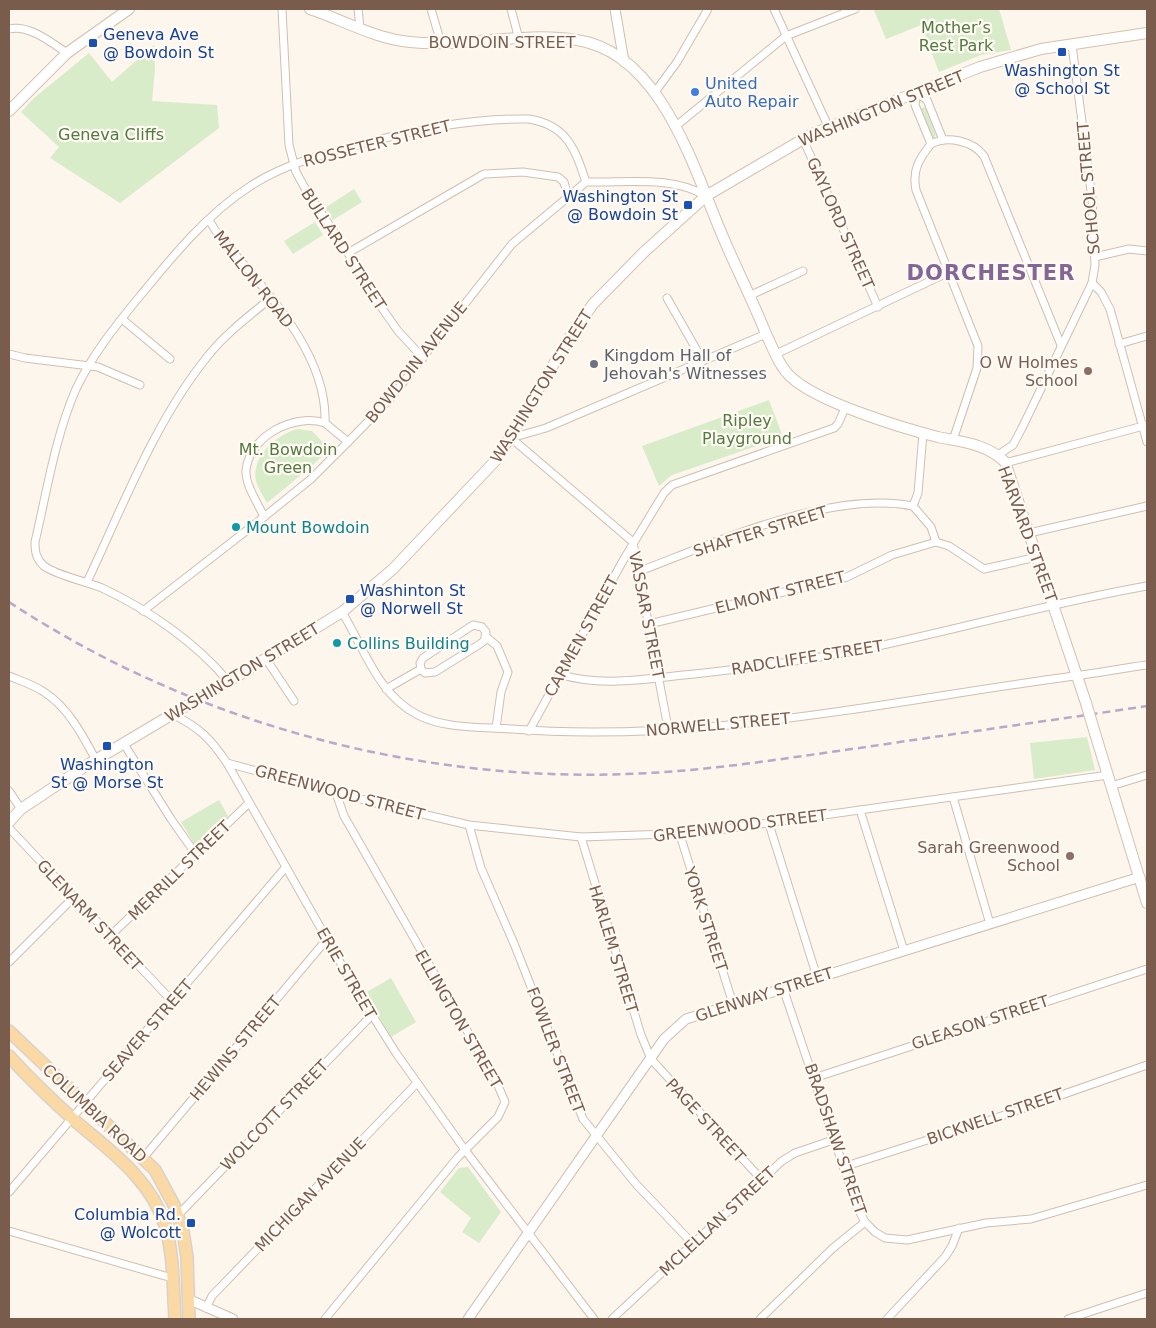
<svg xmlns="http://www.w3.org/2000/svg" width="1156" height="1328" font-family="'DejaVu Sans',sans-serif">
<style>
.green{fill:#d8ecc9}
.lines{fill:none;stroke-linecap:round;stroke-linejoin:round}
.minor-casing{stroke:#d1beb0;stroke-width:9}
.tertiary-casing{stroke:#d1beb0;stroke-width:11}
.secondary-casing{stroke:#d6c0b0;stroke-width:12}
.primary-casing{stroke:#dad1cd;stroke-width:14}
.minor{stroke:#fff;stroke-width:7}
.tertiary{stroke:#fff;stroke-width:9}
.secondary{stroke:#fff;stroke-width:10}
.primary{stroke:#fbd9a5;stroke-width:11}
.rail{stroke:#b9a8c9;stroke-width:2.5;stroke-dasharray:8 5;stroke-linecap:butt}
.secondary-bridge-casing{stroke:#d6c0b0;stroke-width:12;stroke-linecap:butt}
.secondary-bridge{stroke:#fff;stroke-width:10}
.transit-dot{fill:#1a4fb4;stroke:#fffaf3;stroke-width:2}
.shop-dot{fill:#3f7fe0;stroke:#fffaf3;stroke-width:2}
.worship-dot{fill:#6b7280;stroke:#fffaf3;stroke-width:2}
.education-dot{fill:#8d6e63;stroke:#fffaf3;stroke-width:2}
.culture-dot{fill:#0f9aa8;stroke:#fffaf3;stroke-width:2}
.labels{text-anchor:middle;stroke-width:4.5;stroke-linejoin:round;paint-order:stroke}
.park-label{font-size:16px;fill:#537a41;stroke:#fffaf3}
.transit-label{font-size:16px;fill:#164399;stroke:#fffaf3;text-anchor:start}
.street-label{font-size:16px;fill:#7a5c4d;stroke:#fffaf3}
.shop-label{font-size:16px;fill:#366cbe;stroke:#fffaf3;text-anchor:start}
.worship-label{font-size:16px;fill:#5b616d;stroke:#fffaf3;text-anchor:start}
.education-label{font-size:16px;fill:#785e54;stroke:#fffaf3;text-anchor:end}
.culture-label{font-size:16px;fill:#0d838f;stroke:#fffaf3;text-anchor:start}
.district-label{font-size:21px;font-weight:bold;letter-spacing:1px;fill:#846695;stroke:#fffaf3}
</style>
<rect width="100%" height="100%" fill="#fdf6ec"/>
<g class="green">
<polygon points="878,9 999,9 1011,50 981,55 939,72 921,25 886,39 874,10"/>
<polygon points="154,45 155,69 152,101 217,105 219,128 120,203 50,158 59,147 21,112 34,98 89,53 112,82"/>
<polygon points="925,107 936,135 933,139 919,109"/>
<polygon points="354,189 362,202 333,220 325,208"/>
<polygon points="315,222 323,235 293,254 284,241"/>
<polygon points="769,400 783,437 672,475 659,486 642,446"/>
<path d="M297 429 312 431 329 449 313 465 267 503C263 496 258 488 256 481 251 457 276 435 297 429Z"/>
<polygon points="1087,737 1095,770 1034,779 1030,743"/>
<polygon points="219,800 228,816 196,847 181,822"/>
<polygon points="391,978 416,1022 391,1037 365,993"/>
<polygon points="468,1167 501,1212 479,1243 462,1232 471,1218 440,1192 459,1168"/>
</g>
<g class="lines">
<defs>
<g id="minor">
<polyline points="282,9 289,145 296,172 306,190 348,253 365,284 398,331 423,358"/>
<polyline points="358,9 360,28"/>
<polyline points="431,9 441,43"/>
<polyline points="511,9 519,39"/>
<polyline points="774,9 829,128"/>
<path d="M9 29C29 24 52 43 67 53"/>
<polyline points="655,92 677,62 708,9"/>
<polyline points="676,126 786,36 855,9"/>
<polyline points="803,139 878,307"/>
<path d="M943 140 927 100 917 93 915 105 931 144C919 159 912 170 916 190L978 346 977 368 953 440"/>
<path d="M931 144C947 135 973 141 984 156L1061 345"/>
<path d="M209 220 217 233C260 285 328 351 325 423L348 442"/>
<polyline points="348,253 484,174 523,172 558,177 564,182 568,197"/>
<polyline points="1095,257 1129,249 1147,251"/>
<polyline points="1092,283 1101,292 1110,309 1147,442"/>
<polyline points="751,295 803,271"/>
<polyline points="667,298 703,361"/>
<polyline points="122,319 170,359"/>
<polyline points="1119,344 1147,336"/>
<polyline points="9,354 25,358 98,367 140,385"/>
<polyline points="776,354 949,272"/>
<polyline points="511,438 633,542 668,728"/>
<polyline points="511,438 546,428 766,334"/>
<polyline points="998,455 1013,445 1022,428 1092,283 1095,265 1092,199 1072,45"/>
<polyline points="1005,463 1147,425"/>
<polyline points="913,506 918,493 923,433"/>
<polyline points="913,506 931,527 936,542"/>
<path d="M264 517C258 503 245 485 246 470 250 435 295 413 325 423"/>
<polyline points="1029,533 1147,506"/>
<path d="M640 571C717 542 830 490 913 506"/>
<path d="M87 582C123 506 154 423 207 357 225 334 249 316 271 298"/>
<path d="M143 611 264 517 311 479 348 442 390 399 512 244 586 182C625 183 671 175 706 196"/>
<path d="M342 612C364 648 378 695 418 715 445 729 482 727 512 729 700 744 889 701 1074 676 1099 673 1123 668 1147 665"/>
<polyline points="649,624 847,577 892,555 936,542 949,546 984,569 1037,557"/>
<polyline points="485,636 497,646 508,672 501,692 496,728"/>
<polyline points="266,659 294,701"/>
<path d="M559 674C602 688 650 678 694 674 748 668 802 661 855 651 953 631 1049 603 1147 586"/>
<path d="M9 676C21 681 34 685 44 692 68 707 83 736 96 760"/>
<path d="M228 681C195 642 149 610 102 588 85 581 58 576 44 566 36 559 35 552 35 542 47 491 55 437 76 389 92 355 116 325 140 296 172 257 206 215 249 187 282 165 320 155 358 145 414 130 470 118 529 119 567 125 575 149 586 182"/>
<polyline points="386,689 421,669 425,673 435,672 480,644 485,640 486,632 482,627 473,625 423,658 420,663 421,669"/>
<path d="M172 714C200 728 210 738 227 763L349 978 396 1053 465 1150 594 1319"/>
<polyline points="529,731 625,557 664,493 672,485 834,428 838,424 846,406"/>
<polyline points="124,744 171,819 195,853"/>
<polyline points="227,763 372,802 469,825 581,837 697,833 1108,775"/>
<polyline points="1111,786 1147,775"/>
<polyline points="9,791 21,809"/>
<polyline points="953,797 990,924"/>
<polyline points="860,810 904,951"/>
<polyline points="769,824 817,977"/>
<polyline points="469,825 481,868 515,946 583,1119 636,1184 693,1244"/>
<polyline points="9,828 172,1001"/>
<polyline points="680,835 733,1004"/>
<polyline points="581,837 641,1035 651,1059 762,1180"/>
<polyline points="110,936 248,804"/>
<polyline points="9,962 73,898"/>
<polyline points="783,988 857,1207 865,1222 875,1232 885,1238 907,1240 986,1223 1031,1219 1147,1185"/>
<polyline points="814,1078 1147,969"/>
<polyline points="144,1157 327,939"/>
<polyline points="843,1167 990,1120 1147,1065"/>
<polyline points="9,1192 285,868"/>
<polyline points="178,1215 371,1016"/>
<polyline points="9,1231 172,1278"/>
<polyline points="206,1308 212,1296 417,1083"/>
<polyline points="325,1319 458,1157 498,1117 505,1102 497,1083 344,816 336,793"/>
<polyline points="612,1319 782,1161 795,1153 833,1140"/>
<polyline points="760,1319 833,1248 865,1222"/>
<polyline points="887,1319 945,1257 952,1246 959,1228"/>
<polyline points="1068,1319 1147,1293"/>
</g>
<g id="tertiary">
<polyline points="615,9 624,62"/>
<polyline points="188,1299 233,1319"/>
<polyline points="468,1319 664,1039 686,1019 1140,877"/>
</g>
<g id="secondary">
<path d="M310 9C343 20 376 39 410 42 465 48 522 31 577 40 662 53 694 170 723 237 737 270 753 301 766 334 773 348 779 366 791 377 817 402 902 428 938 437 962 442 987 444 1005 462L1086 703"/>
<polyline points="9,111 67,53 129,9"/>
<polyline points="208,694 342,612 393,569 496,460 573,332 593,304 643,253 706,196 812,134 980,67 1041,49 1147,33"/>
<polyline points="1094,730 1147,903"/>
<polyline points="9,822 21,809 84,767 186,706"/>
</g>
<g id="primary">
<polyline points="9,1031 155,1170 174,1205 183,1231 187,1257 189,1319"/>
<path d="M9 1056C29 1078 52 1100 74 1120 110 1151 150 1178 165 1225 174 1255 173 1288 175 1319"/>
</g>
</defs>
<use href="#minor" class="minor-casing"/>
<use href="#tertiary" class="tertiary-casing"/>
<use href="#secondary" class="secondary-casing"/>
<use href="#primary" class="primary-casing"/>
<use href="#minor" class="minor"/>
<use href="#tertiary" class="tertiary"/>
<use href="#secondary" class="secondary"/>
<use href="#primary" class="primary"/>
<path class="rail" d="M9 602C196 725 426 786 649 773 722 769 794 757 866 747 960 733 1054 720 1147 706"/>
<defs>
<g id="secondary-bridge">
<polyline points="1086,703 1094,730"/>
<polyline points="186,706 208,694"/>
</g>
</defs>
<use href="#secondary-bridge" class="secondary-bridge-casing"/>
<use href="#secondary-bridge" class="secondary-bridge"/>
</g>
<g class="transit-dot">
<rect x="88" y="38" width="10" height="10" rx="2.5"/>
<rect x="1057" y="47" width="10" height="10" rx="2.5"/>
<rect x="683" y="200" width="10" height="10" rx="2.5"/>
<rect x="345" y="594" width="10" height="10" rx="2.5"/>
<rect x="102" y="741" width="10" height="10" rx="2.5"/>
<rect x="186" y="1218" width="10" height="10" rx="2.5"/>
</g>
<circle class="shop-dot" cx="695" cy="92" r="5"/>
<circle class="worship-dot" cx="594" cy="364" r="5"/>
<g class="education-dot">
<circle cx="1088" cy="371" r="5"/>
<circle cx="1070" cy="856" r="5"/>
</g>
<g class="culture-dot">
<circle cx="236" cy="527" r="5"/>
<circle cx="337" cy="643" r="5"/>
</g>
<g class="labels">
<g class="park-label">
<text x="956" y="33">Mother’s<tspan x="956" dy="18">Rest Park</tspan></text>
<text x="111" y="140">Geneva Cliffs</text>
<text x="747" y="426">Ripley<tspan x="747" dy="18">Playground</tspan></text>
<text x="288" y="455">Mt. Bowdoin<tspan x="288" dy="18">Green</tspan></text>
</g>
<g class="transit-label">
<text x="103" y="40">Geneva Ave<tspan x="103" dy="18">@ Bowdoin St</tspan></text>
<text x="1062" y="76" text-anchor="middle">Washington St<tspan x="1062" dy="18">@ School St</tspan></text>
<text x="678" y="202" text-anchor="end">Washington St<tspan x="678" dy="18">@ Bowdoin St</tspan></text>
<text x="360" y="596">Washinton St<tspan x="360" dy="18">@ Norwell St</tspan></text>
<text x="107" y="770" text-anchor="middle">Washington<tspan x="107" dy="18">St @ Morse St</tspan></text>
<text x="181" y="1220" text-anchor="end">Columbia Rd.<tspan x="181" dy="18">@ Wolcott</tspan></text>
</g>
<g class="street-label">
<text x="502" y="48">BOWDOIN STREET</text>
<text transform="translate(881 108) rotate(-22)" y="6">WASHINGTON STREET</text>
<text transform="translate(377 143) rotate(-14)" y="6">ROSSETER STREET</text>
<text transform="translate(1088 188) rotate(-95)" y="6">SCHOOL STREET</text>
<text transform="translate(841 223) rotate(66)" y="6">GAYLORD STREET</text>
<text transform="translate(344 249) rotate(57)" y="6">BULLARD STREET</text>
<text transform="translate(254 279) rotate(52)" y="6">MALLON ROAD</text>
<text transform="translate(416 362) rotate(-51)" y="6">BOWDOIN AVENUE</text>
<text transform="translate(541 386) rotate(-58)" y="6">WASHINGTON STREET</text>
<text transform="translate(760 531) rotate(-17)" y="6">SHAFTER STREET</text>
<text transform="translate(1028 534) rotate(70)" y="6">HARVARD STREET</text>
<text transform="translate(780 592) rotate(-14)" y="6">ELMONT STREET</text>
<text transform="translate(647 615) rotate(79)" y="6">VASSAR STREET</text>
<text transform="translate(581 636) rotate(-61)" y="6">CARMEN STREET</text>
<text transform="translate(807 657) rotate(-9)" y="6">RADCLIFFE STREET</text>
<text transform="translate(242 672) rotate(-31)" y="6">WASHINGTON STREET</text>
<text transform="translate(718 724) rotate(-5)" y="6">NORWELL STREET</text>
<text transform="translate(340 792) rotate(15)" y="6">GREENWOOD STREET</text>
<text transform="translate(740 825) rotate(-7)" y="6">GREENWOOD STREET</text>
<text transform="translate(179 870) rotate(-44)" y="6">MERRILL STREET</text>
<text transform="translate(90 915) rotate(47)" y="6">GLENARM STREET</text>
<text transform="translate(706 919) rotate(72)" y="6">YORK STREET</text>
<text transform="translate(614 949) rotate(73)" y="6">HARLEM STREET</text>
<text transform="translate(347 973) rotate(60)" y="6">ERIE STREET</text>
<text transform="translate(764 994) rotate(-18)" y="6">GLENWAY STREET</text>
<text transform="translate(459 1019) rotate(60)" y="6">ELLINGTON STREET</text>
<text transform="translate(980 1022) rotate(-18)" y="6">GLEASON STREET</text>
<text transform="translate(147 1030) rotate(-49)" y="6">SEAVER STREET</text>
<text transform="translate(235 1048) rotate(-50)" y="6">HEWINS STREET</text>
<text transform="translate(556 1050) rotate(69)" y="6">FOWLER STREET</text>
<text transform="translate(95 1113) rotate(43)" y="6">COLUMBIA ROAD</text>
<text transform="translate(274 1115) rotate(-46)" y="6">WOLCOTT STREET</text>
<text transform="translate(995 1116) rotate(-19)" y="6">BICKNELL STREET</text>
<text transform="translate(706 1120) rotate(47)" y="6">PAGE STREET</text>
<text transform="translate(836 1139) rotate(71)" y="6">BRADSHAW STREET</text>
<text transform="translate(310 1194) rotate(-46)" y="6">MICHIGAN AVENUE</text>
<text transform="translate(717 1221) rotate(-43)" y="6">MCLELLAN STREET</text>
</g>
<g class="shop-label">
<text x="705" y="89">United<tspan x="705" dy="18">Auto Repair</tspan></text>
</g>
<g class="worship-label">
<text x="604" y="361">Kingdom Hall of<tspan x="604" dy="18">Jehovah's Witnesses</tspan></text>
</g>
<g class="education-label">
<text x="1078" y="368">O W Holmes<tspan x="1078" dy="18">School</tspan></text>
<text x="1060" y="853">Sarah Greenwood<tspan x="1060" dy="18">School</tspan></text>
</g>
<g class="culture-label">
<text x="246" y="533">Mount Bowdoin</text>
<text x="347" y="649">Collins Building</text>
</g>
<g class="district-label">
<text x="991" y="280">DORCHESTER</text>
</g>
</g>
<rect width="1156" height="1328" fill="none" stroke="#7a5c4d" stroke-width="20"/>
</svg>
